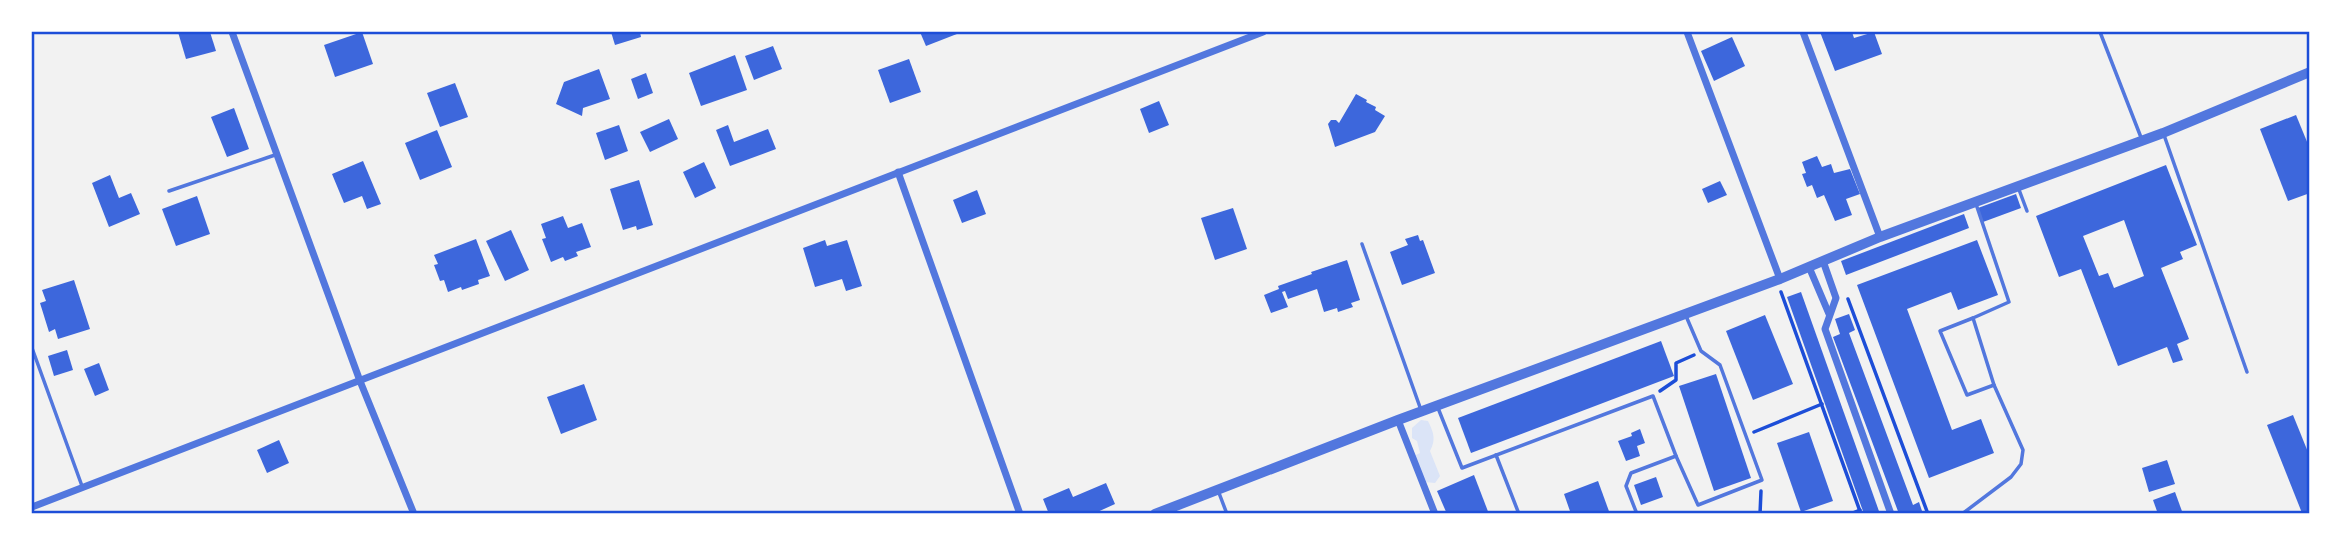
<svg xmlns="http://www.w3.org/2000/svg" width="2341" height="545" font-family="Inter,sans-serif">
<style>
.green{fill:#dbe4f7}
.building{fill:#3d67dc;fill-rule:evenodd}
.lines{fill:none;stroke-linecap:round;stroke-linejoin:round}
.path{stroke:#1d4ed8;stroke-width:3.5}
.service{stroke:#5277de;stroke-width:3.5}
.minor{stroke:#5277de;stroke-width:7}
.tertiary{stroke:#5277de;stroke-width:10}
.neatline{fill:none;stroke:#1d4ed8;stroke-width:2.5}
</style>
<rect width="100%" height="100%" fill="#f2f2f2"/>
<path class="green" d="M1421 420 1428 421C1434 433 1436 440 1430 451L1440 476 1435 483 1425 482 1414 456 1420 453 1417 441 1412 438V428Z"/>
<g class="building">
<polygon points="178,32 210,32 216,51 186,59"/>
<polygon points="362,32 373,64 335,77 324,45"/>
<polygon points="611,32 640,32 641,37 615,45"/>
<polygon points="920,32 962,32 926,46"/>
<polygon points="1820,32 1852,32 1854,38 1874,32 1882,54 1835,71"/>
<polygon points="1732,37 1745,66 1714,81 1701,51"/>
<polygon points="773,46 782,69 754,80 745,56"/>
<polygon points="735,55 747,90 701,106 689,73"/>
<polygon points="909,59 921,92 890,103 878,70"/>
<polygon points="599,69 610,99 583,108 582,116 556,104 564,82"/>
<polygon points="646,73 653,93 638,99 631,79"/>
<polygon points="455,83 468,117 440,127 427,93"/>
<polygon points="1356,94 1367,100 1366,102 1376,107 1375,110 1385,116 1375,132 1335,147 1328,124 1331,120 1336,120 1339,123"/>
<polygon points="1159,101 1169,125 1149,133 1140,109"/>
<polygon points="234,108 249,149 227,157 211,117"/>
<polygon points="2296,115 2310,149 2310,193 2288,201 2260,129"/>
<polygon points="669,119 678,139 650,152 640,132"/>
<polygon points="619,125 628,151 605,160 596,133"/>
<polygon points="728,125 734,142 768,129 776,149 730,166 716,130"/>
<polygon points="437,130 452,167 420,180 405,143"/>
<polygon points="1817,156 1822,167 1831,164 1834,173 1850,169 1860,194 1846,199 1852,215 1835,221 1824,195 1817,198 1812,185 1807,187 1802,174 1806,173 1802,162"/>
<polygon points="363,161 381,204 367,209 362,196 344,203 332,174"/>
<polygon points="704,162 716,188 695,198 683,172"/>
<path d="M2166 165 2197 245 2180 252 2183 259 2161 268 2189 339 2177 344 2183 360 2173 363 2167 347 2118 366 2081 269 2059 277 2036 216ZM2124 220 2144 276 2114 288 2108 273 2099 276 2083 236Z"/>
<polygon points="110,175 119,198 131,193 140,214 109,227 92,183"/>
<polygon points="639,180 653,225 637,230 636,226 623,230 610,189"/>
<polygon points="1720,181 1727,195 1708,203 1702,189"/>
<polygon points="977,190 986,214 962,223 953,200"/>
<polygon points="2016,194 2021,208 1983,222 1978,208"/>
<polygon points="197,196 210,234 176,246 162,209"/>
<polygon points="1233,208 1247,249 1215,260 1201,218"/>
<polygon points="1964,214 1969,228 1846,275 1841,261"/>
<polygon points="563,216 568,228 582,223 591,247 576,252 578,256 565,261 563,257 551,262 542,239 546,238 541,224"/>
<polygon points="511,230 529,270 505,281 486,241"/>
<polygon points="1418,235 1420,241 1423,240 1435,273 1402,285 1390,252 1408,245 1405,239"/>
<polygon points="476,239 490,276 478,280 479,284 462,290 461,287 448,292 444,280 440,281 434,265 438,264 434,255"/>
<polygon points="825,240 827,246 847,240 862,286 846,291 842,279 815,287 803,248"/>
<polygon points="1977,240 1998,295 1958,310 1951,292 1907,309 1952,430 1981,419 1994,453 1929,478 1857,285"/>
<polygon points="1347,260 1360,300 1351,303 1353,307 1338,312 1337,308 1324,312 1317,289 1288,299 1285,291 1282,292 1288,307 1271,313 1264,295 1279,289 1278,286 1312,274 1311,272"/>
<polygon points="74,280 90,329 58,339 55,329 49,332 40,303 46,301 42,290"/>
<polygon points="1801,292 1880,514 1864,514 1787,297"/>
<polygon points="1849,314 1855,330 1849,333 1913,505 1919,502 1923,514 1899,514 1833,337 1840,334 1835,319"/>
<polygon points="1765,315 1793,384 1753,400 1726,331"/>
<polygon points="1661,341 1674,376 1471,453 1458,418"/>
<polygon points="67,350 73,370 54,376 48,356"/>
<polygon points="99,363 109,390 95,396 84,369"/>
<polygon points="1716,374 1751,478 1714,491 1679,386"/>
<polygon points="584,384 597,420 561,434 547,397"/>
<polygon points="2293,415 2310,457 2310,511 2302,513 2267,425"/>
<polygon points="1640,429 1645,443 1637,446 1640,456 1626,461 1618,441 1632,436 1631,433"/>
<polygon points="1809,432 1833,501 1801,512 1777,443"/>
<polygon points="279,440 289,463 267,473 257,450"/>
<polygon points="2167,460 2175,484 2149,492 2142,468"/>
<polygon points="1474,475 1489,514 1447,514 1437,491"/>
<polygon points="1656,477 1663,497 1641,505 1634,485"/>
<polygon points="1598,481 1610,514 1571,514 1564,494"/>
<polygon points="1106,483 1115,504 1093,514 1049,514 1043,499 1069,488 1073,497"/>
<polygon points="2175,492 2183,514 2158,514 2153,500"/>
</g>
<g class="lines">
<g class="path">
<polyline points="1781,292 1861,514"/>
<polyline points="1848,299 1928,514"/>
<polyline points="1660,391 1676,380 1676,363 1694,355"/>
<polyline points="1754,432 1822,404"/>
<polyline points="1760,514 1761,491"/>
<polyline points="1850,514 1860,510"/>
</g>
<g class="service">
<polyline points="2100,32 2142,140"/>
<polyline points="2164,135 2247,372"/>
<polyline points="2018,187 2027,211"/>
<polyline points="169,191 275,155"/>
<polyline points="1362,244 1421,410"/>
<polyline points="1973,318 1940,331 1967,395 1994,385"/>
<polyline points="32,348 82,486"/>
<polyline points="1438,408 1462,468 1653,396 1676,456 1631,473 1626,486 1637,514"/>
<polyline points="1496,455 1519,514"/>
<polyline points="1676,456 1698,505 1762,480 1720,365 1701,351 1686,316"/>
<polyline points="1219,493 1227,514"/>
<polyline points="1962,514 2011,477 2021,464 2023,450 1994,385 1973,318 2009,302 1976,204"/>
</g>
<g class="minor">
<polyline points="232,32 360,381 414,514"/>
<polyline points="1687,32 1780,279"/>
<polyline points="1803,32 1880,237"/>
<polyline points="898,172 1020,514"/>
<polyline points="1823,261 1836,298 1825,329 1891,514"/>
<polyline points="1809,267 1829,314"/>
<polyline points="1398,420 1435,514"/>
<polyline points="32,507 1263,32"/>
</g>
<polyline class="tertiary" points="1155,514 1398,420 1780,279 1880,237 2163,133 2310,72"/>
</g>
<rect width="2341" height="545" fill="none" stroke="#ffffff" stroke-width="66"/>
<rect x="33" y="33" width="2275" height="479" class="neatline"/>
</svg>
